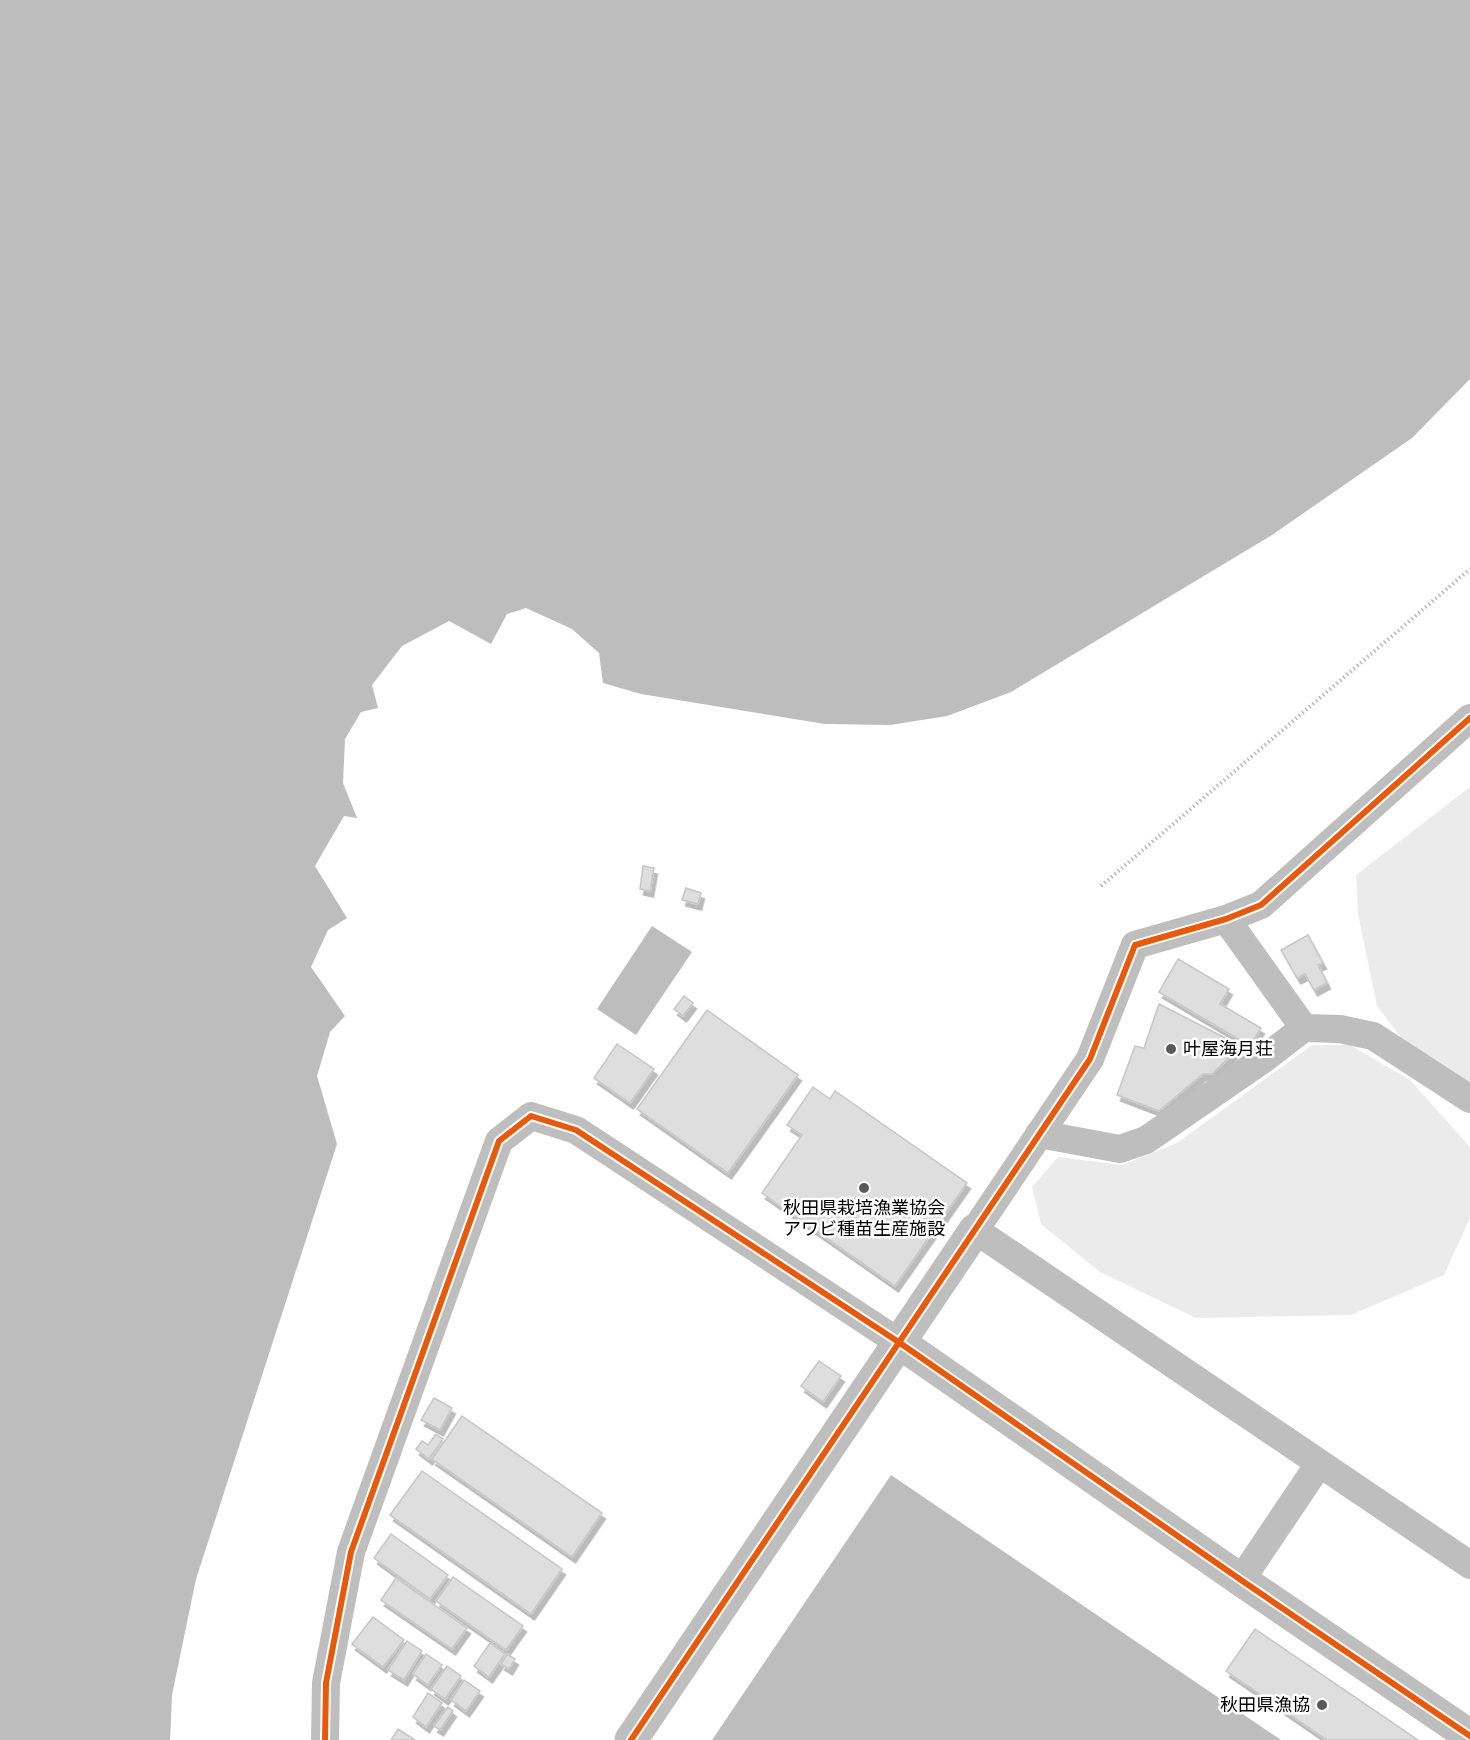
<svg xmlns="http://www.w3.org/2000/svg" width="1470" height="1740" font-family="Montserrat,'Noto Sans JP',sans-serif">
<style>
.green{fill:#ebebeb}
.water{fill:#bdbdbd}
.building{fill:#dedede;stroke:#c6c6c6;stroke-width:1.5;filter:url(#shadow)}
.lines{fill:none;stroke-linecap:round;stroke-linejoin:round}
.path{stroke:#b9b9b9;stroke-width:4;stroke-dasharray:1.5 3;stroke-linecap:butt}
.minor{stroke:#bebebe;stroke-width:28}
.tertiary{stroke:#bebebe;stroke-width:33}
.cycleway-casing{stroke:#fff;stroke-width:10}
.cycleway{stroke:#e8590c;stroke-width:6}
.poi-dot{fill:#595959;stroke:#fff;stroke-width:2}
.labels{text-anchor:middle;stroke-width:5;stroke-linejoin:round;paint-order:stroke}
.poi-label{font-size:18px;fill:#000;stroke:#fff;text-anchor:start}
</style>
<defs>
<filter id="shadow"><feDropShadow dx="3.5" dy="6" stdDeviation="0" flood-color="#0004"/></filter>
</defs>
<rect width="100%" height="100%" fill="#fff"/>
<g class="green">
<polygon points="1470,787 1470,1083 1406,1044 1377,1006 1358,914 1356,875"/>
<polygon points="1312,1045 1350,1045 1410,1080 1470,1147 1470,1218 1444,1275 1351,1315 1196,1318 1100,1272 1041,1224 1032,1187 1058,1157 1122,1165 1177,1143"/>
</g>
<g class="water">
<polygon points="0,0 1470,0 1470,379 1412,438 1272,535 1011,692 947,716 890,725 825,724 641,694 603,683 599,653 572,629 526,608 507,614 491,644 449,621 402,646 372,685 378,708 361,712 345,739 343,783 357,818 344,816 315,866 347,918 328,930 311,967 345,1016 330,1032 317,1076 337,1144 196,1579 172,1695 170,1740 0,1740"/>
<polygon points="652,926 692,952 636,1035 597,1009"/>
<polygon points="891,1475 1281,1740 712,1740"/>
</g>
<g class="building">
<polygon points="643,866 654,868 650,891 640,889"/>
<polygon points="686,888 701,893 698,904 682,900"/>
<polygon points="1308,935 1323,963 1318,965 1327,983 1314,990 1305,974 1297,978 1281,950"/>
<polygon points="1178,959 1229,989 1220,1004 1261,1028 1250,1046 1159,992"/>
<polygon points="684,996 693,1003 683,1016 674,1009"/>
<polygon points="1159,1004 1241,1046 1212,1074 1203,1074 1159,1111 1117,1095 1135,1046 1144,1048"/>
<polygon points="707,1010 798,1075 728,1173 637,1109"/>
<polygon points="617,1044 654,1069 630,1103 594,1078"/>
<polygon points="813,1087 830,1099 835,1091 967,1183 895,1286 762,1193 802,1135 787,1125"/>
<polygon points="819,1361 841,1376 823,1402 801,1386"/>
<polygon points="434,1398 452,1408 440,1430 421,1420"/>
<polygon points="462,1416 602,1513 572,1557 432,1459"/>
<polygon points="436,1434 443,1439 429,1459 416,1449 422,1441 428,1445"/>
<polygon points="422,1471 562,1569 531,1614 390,1515"/>
<polygon points="391,1534 448,1575 430,1599 374,1558"/>
<polygon points="453,1577 523,1626 506,1650 436,1601"/>
<polygon points="396,1578 467,1628 452,1649 381,1600"/>
<polygon points="373,1617 404,1640 383,1667 352,1644"/>
<polygon points="1255,1629 1418,1740 1327,1740 1226,1671"/>
<polygon points="407,1641 422,1651 404,1680 388,1670"/>
<polygon points="490,1643 505,1654 489,1677 474,1666"/>
<polygon points="426,1654 442,1665 428,1685 413,1674"/>
<polygon points="507,1654 515,1659 509,1669 501,1664"/>
<polygon points="447,1666 461,1676 445,1699 431,1689"/>
<polygon points="464,1680 480,1691 466,1711 451,1700"/>
<polygon points="428,1693 442,1703 426,1727 413,1717"/>
<polygon points="448,1707 453,1711 440,1730 434,1726"/>
<polygon points="398,1729 415,1740 391,1740"/>
</g>
<g class="lines">
<polyline class="path" points="1101,886 1470,569"/>
<g class="minor">
<polyline points="1470,718 1261,905 1226,919 1135,945 1090,1059 975,1230 1470,1565"/>
<polyline points="1226,919 1304,1028 1340,1029 1373,1036 1470,1099"/>
<polyline points="1039,1134 1120,1149 1146,1140 1265,1058 1304,1028"/>
<polyline points="1241,1580 1319,1464"/>
<polyline points="325,1740 326,1683 351,1552 499,1141 531,1116 576,1130 900,1343"/>
</g>
<g class="tertiary">
<polyline points="900,1343 1241,1580 1470,1736"/>
<polyline points="631,1740 975,1230"/>
</g>
<defs>
<g id="cycleway">
<polyline points="325,1740 326,1683 351,1552 499,1141 531,1116 576,1130 900,1343 1241,1580 1470,1736"/>
<polyline points="631,1740 1090,1059 1135,945 1226,919 1261,905 1470,718"/>
</g>
</defs>
<use href="#cycleway" class="cycleway-casing"/>
<use href="#cycleway" class="cycleway"/>
</g>
<g class="poi-dot">
<circle cx="1171" cy="1049" r="6"/>
<circle cx="864" cy="1188" r="6"/>
<circle cx="1322" cy="1705" r="6"/>
</g>
<g class="labels">
<g class="poi-label">
<text x="1183" y="1055">叶屋海月荘</text>
<text x="864" y="1214" text-anchor="middle">秋田県栽培漁業協会<tspan x="864" dy="21">アワビ種苗生産施設</tspan></text>
<text x="1310" y="1711" text-anchor="end">秋田県漁協</text>
</g>
</g>
</svg>
